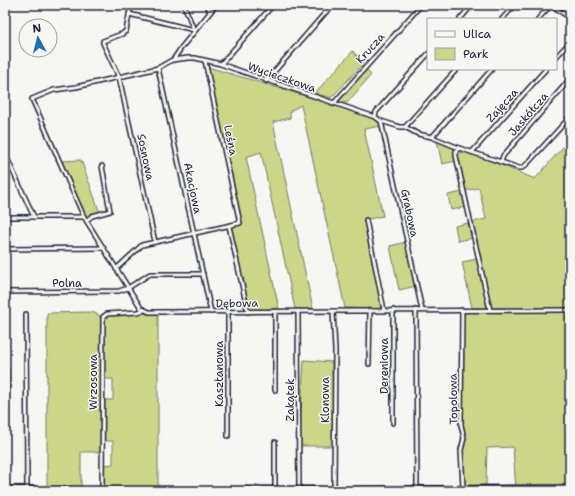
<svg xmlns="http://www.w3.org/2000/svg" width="575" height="496" font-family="'Shantell Sans',sans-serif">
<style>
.green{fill:#cbd689;stroke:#767c62}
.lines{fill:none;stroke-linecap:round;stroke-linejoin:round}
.street-casing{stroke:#22223b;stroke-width:6}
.street{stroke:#f6f6f2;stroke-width:3}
.labels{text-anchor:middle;stroke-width:3;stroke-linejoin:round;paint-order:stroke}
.street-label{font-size:11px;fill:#22223b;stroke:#f6f6f2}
</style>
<rect width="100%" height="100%" fill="#f6f6f2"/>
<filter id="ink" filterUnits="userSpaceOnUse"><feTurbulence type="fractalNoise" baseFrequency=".025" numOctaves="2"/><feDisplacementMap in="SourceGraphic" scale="8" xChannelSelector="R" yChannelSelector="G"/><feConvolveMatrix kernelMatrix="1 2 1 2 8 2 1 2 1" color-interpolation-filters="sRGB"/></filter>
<g filter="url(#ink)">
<g class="green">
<polygon points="353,51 363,64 331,98 315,93"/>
<polygon points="208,67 312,98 361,114 379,121 381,126 364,129 383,216 364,220 381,296 383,308 382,309 345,308 301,105 290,111 290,118 273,122 313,309 295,309 261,152 246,157 279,309 251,310 249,309 230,226 241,223"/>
<polygon points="366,69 371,75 347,103 338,101"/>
<polygon points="570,139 570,491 516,491 513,447 487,448 486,485 464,486 463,450 465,438 462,425 462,311 506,311 505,308 472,308 462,262 477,259 473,238 458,241 455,226 486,219 479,188 464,191 458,155 464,151 472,153 535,179"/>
<polygon points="437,141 445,144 454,149 456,161 442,164"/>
<polygon points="81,160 100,213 87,219 62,161"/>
<polygon points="463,192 466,207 451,210 448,195"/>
<polygon points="406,242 416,286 399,290 390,246"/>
<polygon points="92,312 99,315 101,320 101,452 81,452 81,487 47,487 47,313"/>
<polygon points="138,313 158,314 158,488 105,489 103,487 104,465 113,464 113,441 104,441 103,400 113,400 113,379 102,379 103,319 107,315"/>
<polygon points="304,360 332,362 333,446 299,446"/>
<polygon points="5,368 9,368 9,410 5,411"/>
<polygon points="485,488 485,491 403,491 403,489"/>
</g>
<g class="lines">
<defs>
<g id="street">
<polyline points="131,5 126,31 122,34 103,41 103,43 119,77 155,242"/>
<polyline points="207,5 210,12"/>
<polyline points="551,5 570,18"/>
<polyline points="129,14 194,30 184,5"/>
<polyline points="460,19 472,5"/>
<polyline points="502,19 515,5"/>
<polyline points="538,19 551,5"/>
<polyline points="556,57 570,42"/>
<polyline points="173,60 181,48 216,5"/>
<polyline points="221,64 273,5"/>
<polyline points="158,68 211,312"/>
<polyline points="266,81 332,5"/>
<polyline points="333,104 421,5"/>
<polyline points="375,117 376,112 428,54"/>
<polyline points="570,117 527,164 522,168 519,168 459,148 432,137 418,134 405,127 400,127 381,121 375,117 226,66 221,64 195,58 188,58 172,60 158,68 76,87 54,90 32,99 84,217 141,308 149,312 156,312 570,310"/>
<polyline points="381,121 422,310"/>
<polyline points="405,127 457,69"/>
<polyline points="432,137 492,69"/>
<polyline points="459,148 456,151 456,156 490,310"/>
<polyline points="472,152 546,69"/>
<polyline points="5,154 34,217"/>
<polyline points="501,162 503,156 570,79"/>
<polyline points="5,217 84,217"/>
<polyline points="87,220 92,216 110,211 102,166"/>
<polyline points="366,220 384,310"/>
<polyline points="229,226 248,312"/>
<polyline points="5,249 103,248"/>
<polyline points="116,269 142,245 240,223 205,61"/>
<polyline points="5,292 119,291 128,288 150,274 203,274"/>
<polyline points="393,310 393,423"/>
<polyline points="416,310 417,487"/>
<polyline points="462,310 461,425 464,438 461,450 463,487"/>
<polyline points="275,311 275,390"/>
<polyline points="298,311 299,489"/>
<polyline points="333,311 335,350 334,489"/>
<polyline points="26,314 27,489"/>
<polyline points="369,364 370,310"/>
<polyline points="228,436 228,312"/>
<polyline points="5,488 89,490 208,490 570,487"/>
<polyline points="275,489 275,442"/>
<polyline points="102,490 103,317 107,314 138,312 144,310"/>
</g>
</defs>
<use href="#street" class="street-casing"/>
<use href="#street" class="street"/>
</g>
</g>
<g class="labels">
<g class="street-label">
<text transform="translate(370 48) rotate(-48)" y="4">Krucza</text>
<text transform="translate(282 77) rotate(19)" y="4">Wycieczkowa</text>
<text transform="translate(502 105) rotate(-48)" y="4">Zajęcza</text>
<text transform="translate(528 114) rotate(-49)" y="4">Jaskółcza</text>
<text transform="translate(231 140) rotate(78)" y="4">Leśna</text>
<text transform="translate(146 157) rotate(78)" y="4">Sosnowa</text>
<text transform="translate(193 188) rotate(78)" y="4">Akacjowa</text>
<text transform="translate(410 213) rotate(78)" y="4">Grabowa</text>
<text x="67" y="287">Polna</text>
<text transform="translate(237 303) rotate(-1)" y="4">Dębowa</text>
<text transform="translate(384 366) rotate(-90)" y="4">Dereniowa</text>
<text transform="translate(219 374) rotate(-90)" y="4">Kasztanowa</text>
<text transform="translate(93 382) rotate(-90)" y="4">Wrzosowa</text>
<text transform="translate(453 399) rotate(-91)" y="4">Topolowa</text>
<text transform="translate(290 400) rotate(-90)" y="4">Zakątek</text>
<text transform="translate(325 400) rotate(-90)" y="4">Klonowa</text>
</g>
</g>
<rect width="575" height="496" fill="none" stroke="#f6f6f2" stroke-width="20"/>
<rect x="10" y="10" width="555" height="476" fill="none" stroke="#22223b" stroke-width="1.5" filter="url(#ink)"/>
<rect x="427" y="18" width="130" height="52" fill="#f6f6f2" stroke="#a1a1a9"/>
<rect x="435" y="31" width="20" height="6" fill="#f6f6f2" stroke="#a1a1a9"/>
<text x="463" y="38" font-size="12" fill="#22223b">Ulica</text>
<rect x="435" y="48" width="20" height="12" fill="#cbd689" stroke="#a1a1a9"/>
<text x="463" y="58" font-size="12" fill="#22223b">Park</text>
<g transform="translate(38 38) rotate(353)"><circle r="19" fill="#f6f6f2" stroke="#a1a1a9"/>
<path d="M0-3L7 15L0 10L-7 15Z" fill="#1f6fb2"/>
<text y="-6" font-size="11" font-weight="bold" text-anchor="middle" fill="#22223b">N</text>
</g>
</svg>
